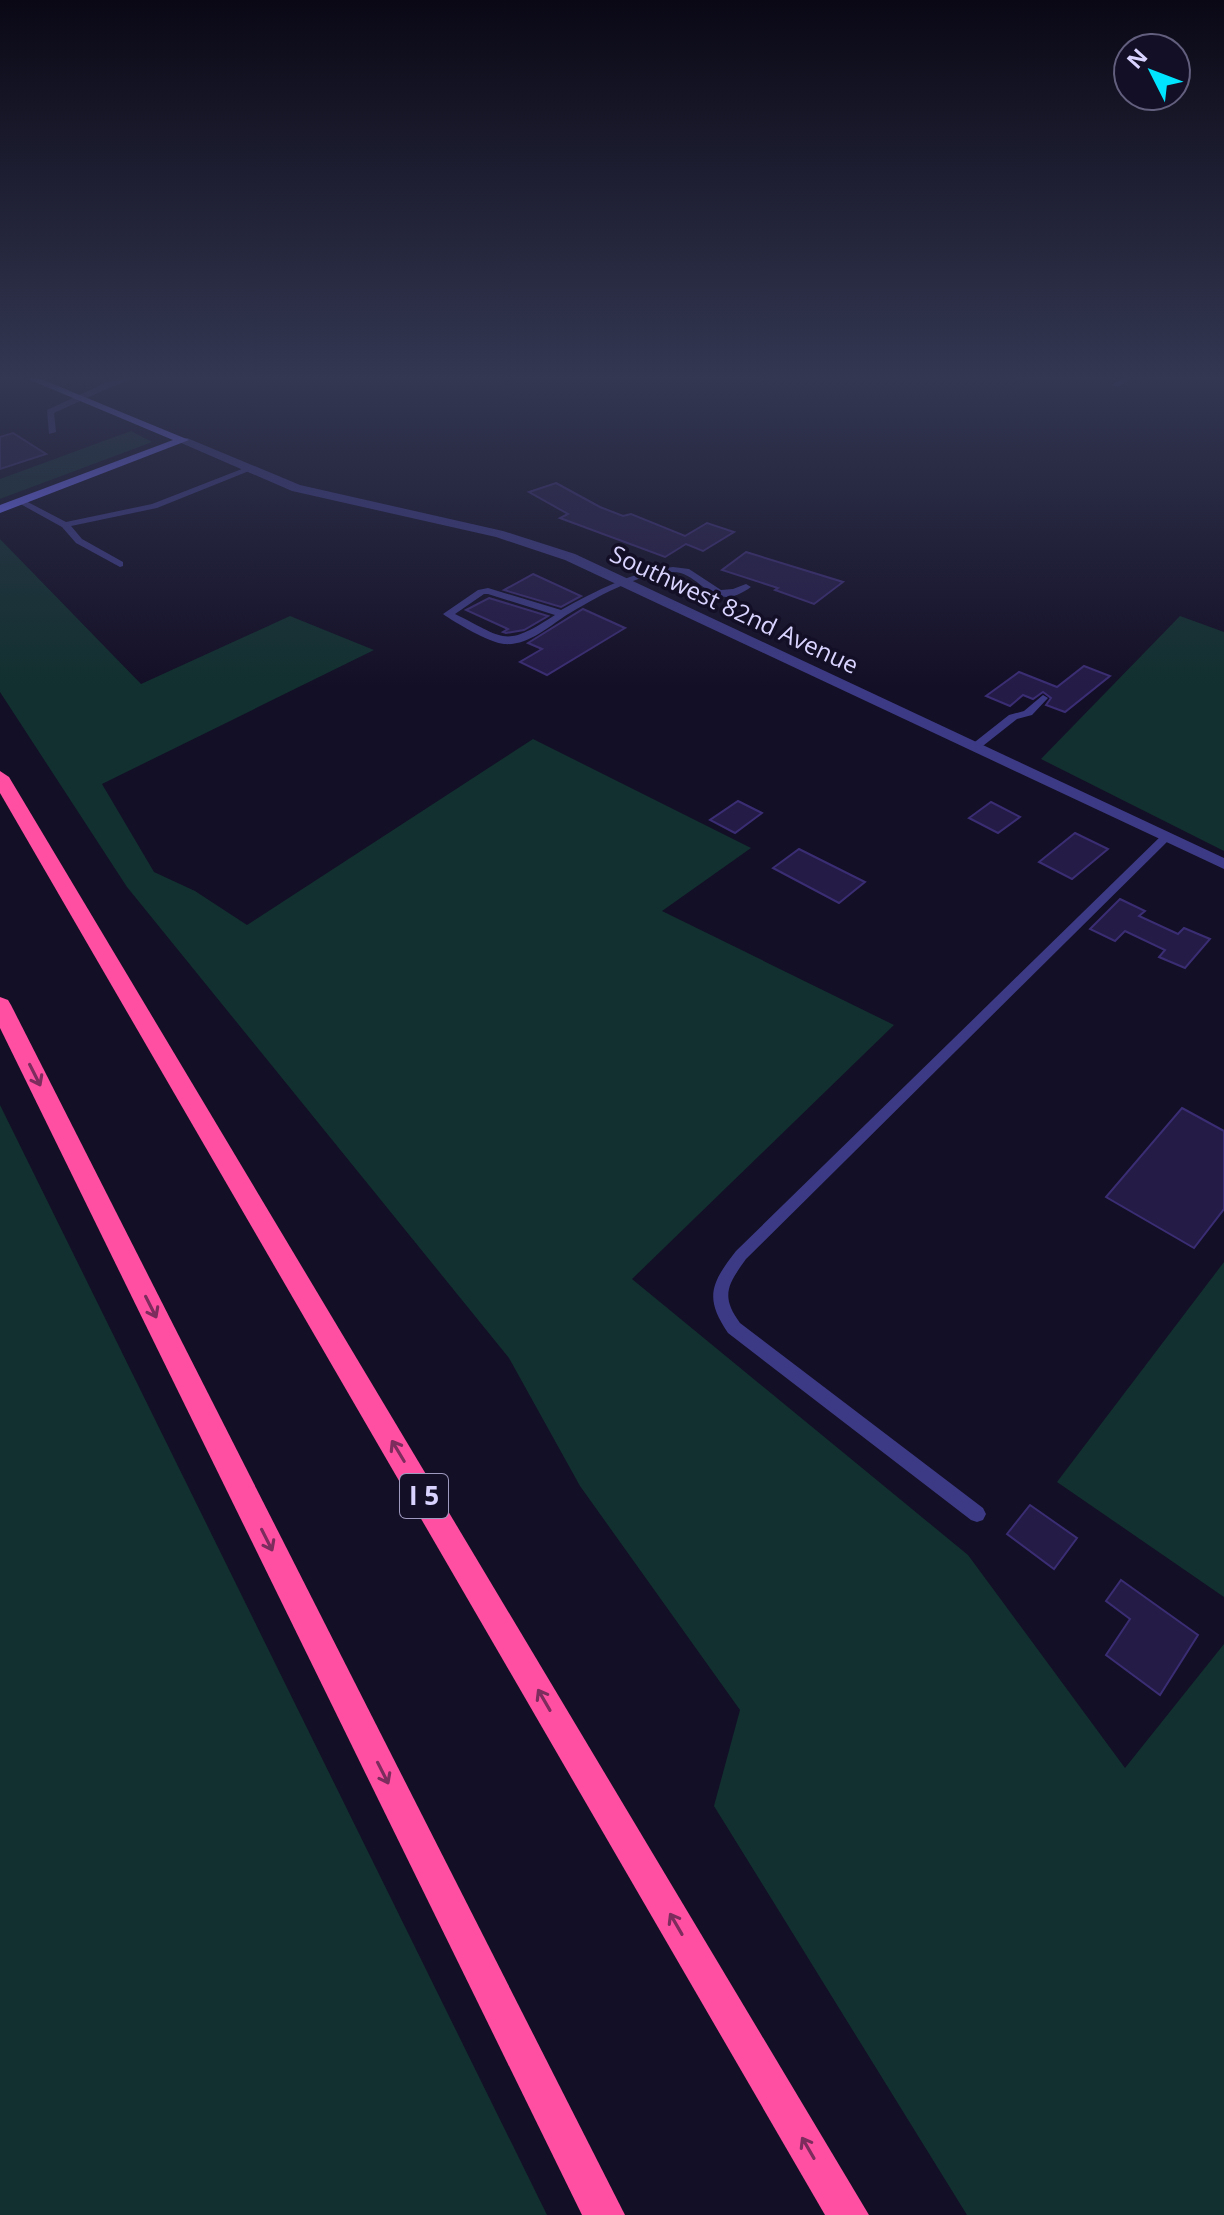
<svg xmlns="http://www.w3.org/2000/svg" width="1224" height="2215" font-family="'Open Sans',sans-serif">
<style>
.green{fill:#12302f}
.building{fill:#241b47;stroke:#3b2d73;stroke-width:2}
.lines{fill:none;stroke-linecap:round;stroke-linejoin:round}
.lane{fill:#3d3a85;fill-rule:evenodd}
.street{fill:#3d3a85;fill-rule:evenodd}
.secondary{fill:#6f6bff;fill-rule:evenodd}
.highway{fill:#ff4fa3;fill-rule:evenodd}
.oneway{stroke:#7d2c5e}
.labels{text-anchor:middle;stroke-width:7;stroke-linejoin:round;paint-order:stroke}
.far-street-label{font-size:24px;fill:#d9d4ff;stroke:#130f26}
.shield{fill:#130f26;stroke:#9e99be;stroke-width:2}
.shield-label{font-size:26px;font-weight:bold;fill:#d9d4ff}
</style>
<rect width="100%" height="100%" fill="#130f26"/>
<g class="green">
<polygon points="131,431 152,442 0,499 0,479"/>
<polygon points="0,539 141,684 290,616 374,650 102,784 154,872 195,891 247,925 533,739 751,848 662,911 894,1025 632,1279 968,1555 1125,1768 1224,1644 1224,2215 967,2215 714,1806 740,1710 580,1486 509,1358 127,887 0,692"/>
<polygon points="1180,616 1224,632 1224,851 1041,759"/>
<polygon points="0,1105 547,2215 0,2215"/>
<polygon points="1224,1262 1224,1597 1057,1482"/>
</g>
<g class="building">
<polygon points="13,433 46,454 0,469 0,437"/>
<polygon points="556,483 600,507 623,516 631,514 685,536 707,523 734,532 703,551 686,544 665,557 560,518 568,514 529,492"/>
<polygon points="746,552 843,582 814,604 775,590 778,588 722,570"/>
<polygon points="533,574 581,596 561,607 504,590"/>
<polygon points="489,598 548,616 524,630 506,633 503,632 508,629 466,610"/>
<polygon points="583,609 625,628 547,675 520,662 542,649 528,643"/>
<polygon points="1084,666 1110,676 1065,712 1046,705 1051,698 1043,692 1033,699 1023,695 1010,706 986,696 1019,672 1057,687"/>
<polygon points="738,801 762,813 735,833 710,820"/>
<polygon points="991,802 1020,817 998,833 969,818"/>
<polygon points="1075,833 1108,849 1072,879 1039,862"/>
<polygon points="799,849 865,882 839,903 773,868"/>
<polygon points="1120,899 1145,911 1139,916 1178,934 1184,928 1210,939 1185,968 1159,957 1165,950 1125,931 1115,941 1090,929"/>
<polygon points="1182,1108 1224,1131 1224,1209 1194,1248 1106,1197"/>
<polygon points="1030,1505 1077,1538 1054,1569 1007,1534"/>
<polygon points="1121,1580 1198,1635 1160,1695 1106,1655 1130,1619 1106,1601"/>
</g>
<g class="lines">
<g class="lane">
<polygon points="128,377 138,377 111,387 54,413 56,432 49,434 47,410 105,383"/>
<polygon points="1125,377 1134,377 1118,387 1111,385"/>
<polygon points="247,467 254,469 157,508 71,526 82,539 123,562 123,566 120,567 76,543 62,527 15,501 22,499 66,522 152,504"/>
<path d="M673 567 689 569 721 590 733 589 746 584 751 587C711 616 702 572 673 572 640 572 593 599 565 616 547 628 527 646 504 644 490 643 454 622 443 614L478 590 488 588 561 610C596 591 633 571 673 567ZM484 594H488L555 615C504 648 506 639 455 614Z"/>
<polygon points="1043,695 1048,698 1032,715 1017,719 979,749 971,749 971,745 1009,715 1024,711"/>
<path d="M1166 834 1172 837 1170 839 746 1259C728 1284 720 1296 740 1323L983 1508 986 1514 983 1520 977 1522 971 1520 728 1333C704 1298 711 1283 736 1251L1162 835Z"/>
</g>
<polygon class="street" points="179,438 187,438 300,485 503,531 575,554 1224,858 1224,869 565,560 496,537 292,491 179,442"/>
<polygon class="secondary" points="23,377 36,377 189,440 0,513 0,505 173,440"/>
<g class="highway">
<polygon points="0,771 9,777 869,2215 825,2215 0,793"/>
<polygon points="0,997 8,1000 11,1005 625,2215 582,2215 0,1028"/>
</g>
</g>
<defs><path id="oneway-shaft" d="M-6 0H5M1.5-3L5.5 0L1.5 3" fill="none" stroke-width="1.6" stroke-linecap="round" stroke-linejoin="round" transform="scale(2)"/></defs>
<g class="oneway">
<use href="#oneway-shaft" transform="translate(35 1075) rotate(63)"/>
<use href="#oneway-shaft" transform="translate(151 1307) rotate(63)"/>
<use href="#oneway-shaft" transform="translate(398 1451) rotate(-121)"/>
<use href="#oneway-shaft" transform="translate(267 1540) rotate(63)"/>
<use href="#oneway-shaft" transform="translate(544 1700) rotate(-120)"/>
<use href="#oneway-shaft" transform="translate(383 1773) rotate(63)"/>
<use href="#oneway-shaft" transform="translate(676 1924) rotate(-120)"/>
<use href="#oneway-shaft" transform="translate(808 2148) rotate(-120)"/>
</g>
<linearGradient id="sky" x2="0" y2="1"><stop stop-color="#0a0815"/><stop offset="0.55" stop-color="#333752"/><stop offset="1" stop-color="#333752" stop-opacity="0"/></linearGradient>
<rect width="1224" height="687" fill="url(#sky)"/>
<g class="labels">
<g class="far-street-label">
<text transform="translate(734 610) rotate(25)" y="8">Southwest 82nd Avenue</text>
</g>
<rect class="shield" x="400" y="1474" width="48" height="44" rx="6"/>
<g class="shield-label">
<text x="424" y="1505">I 5</text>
</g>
</g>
<g transform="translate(1152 72) rotate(312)"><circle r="38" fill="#130f26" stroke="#625e7d" stroke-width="2"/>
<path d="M0-6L14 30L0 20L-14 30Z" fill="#00e5ff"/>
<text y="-12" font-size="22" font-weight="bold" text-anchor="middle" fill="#d9d4ff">N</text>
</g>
</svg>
